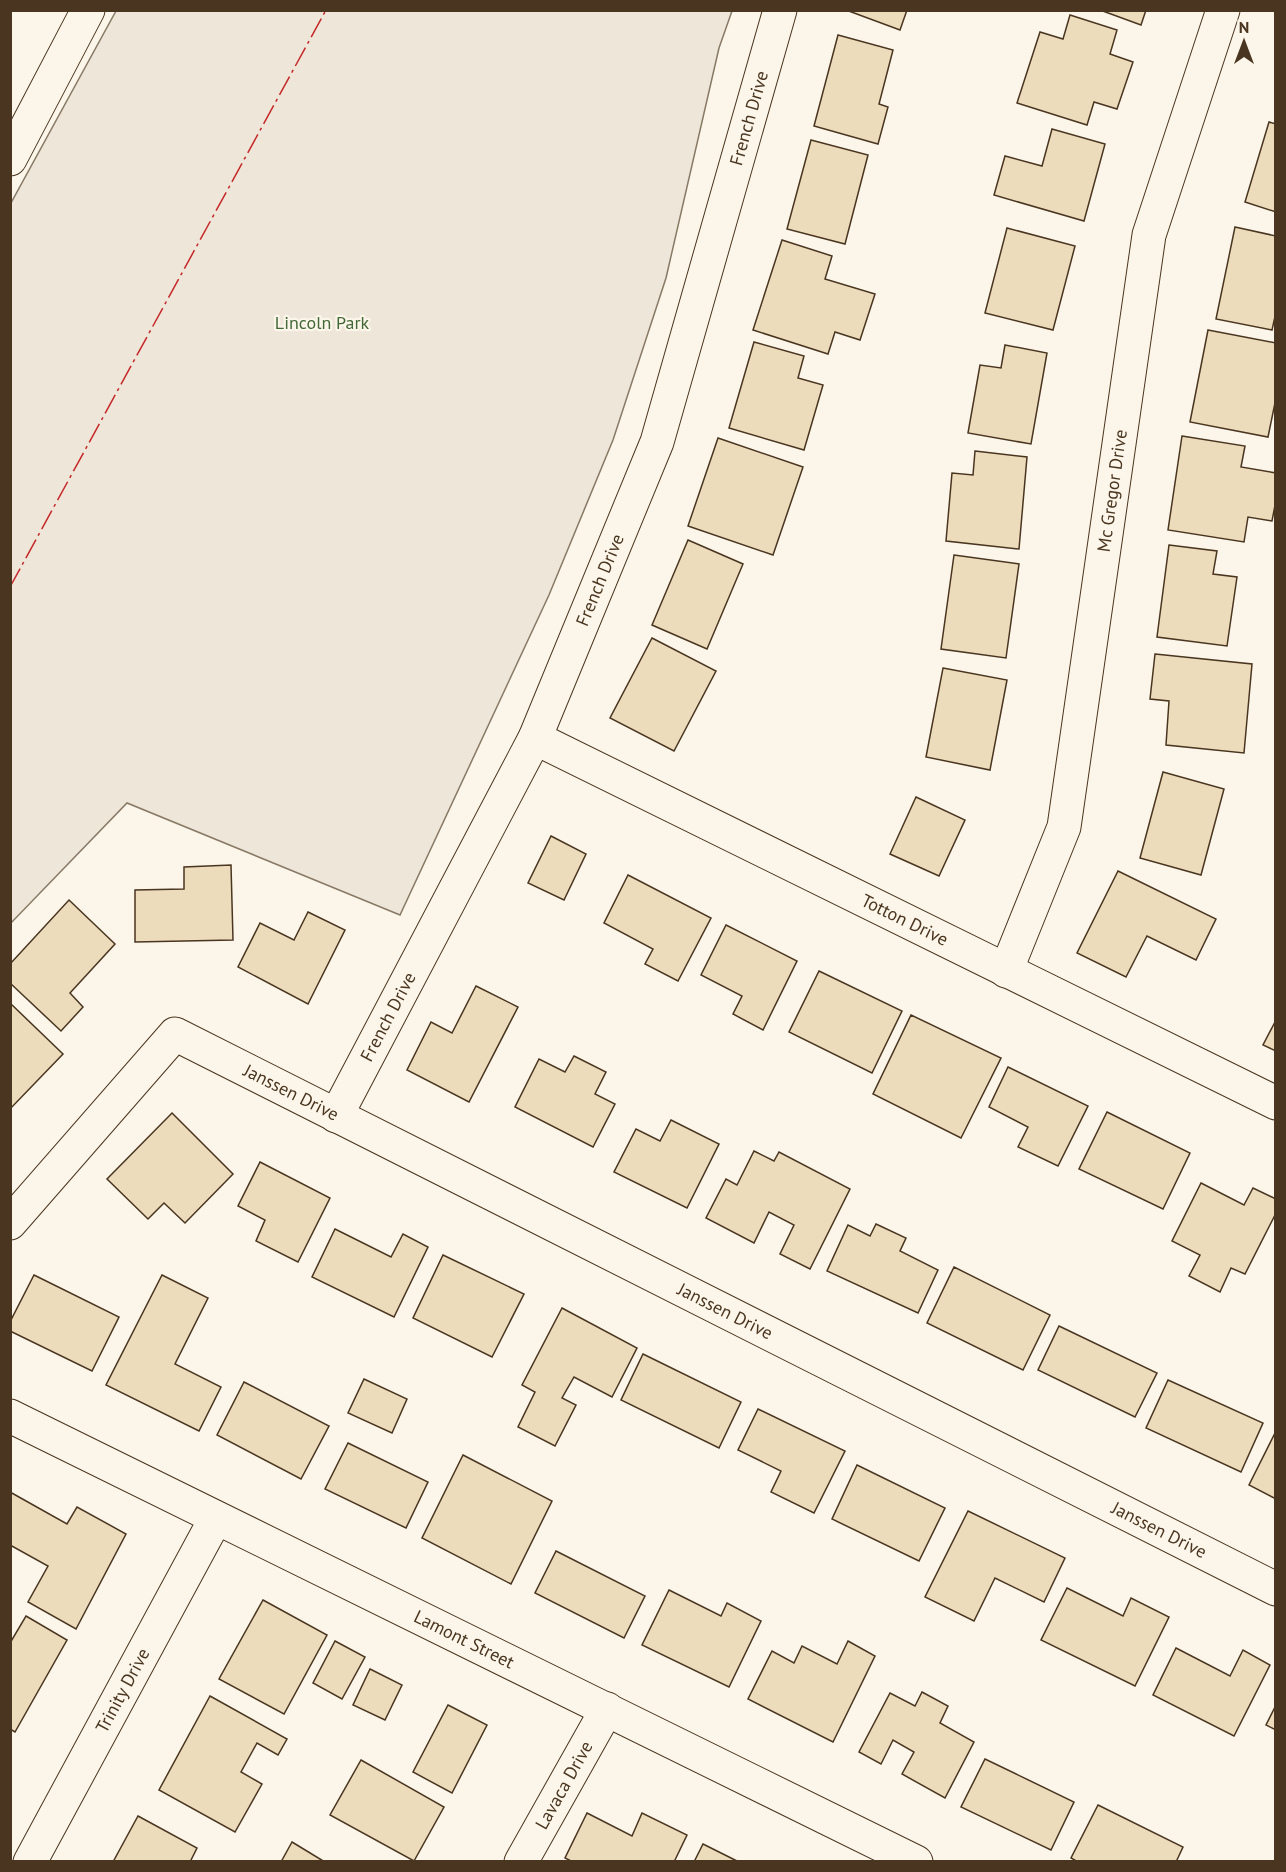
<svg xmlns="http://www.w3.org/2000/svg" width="1286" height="1872" font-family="'PT Sans',sans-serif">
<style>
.green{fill:#ede6d9;stroke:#887966;stroke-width:1.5}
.building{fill:#ecdcbc;stroke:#4a3520;stroke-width:1.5}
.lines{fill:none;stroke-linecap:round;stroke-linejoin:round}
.minor-casing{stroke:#4a3520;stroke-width:35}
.minor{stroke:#fbf6e9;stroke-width:33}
.power{stroke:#c62828;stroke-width:1.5;stroke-dasharray:21 4.5 3 4.5;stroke-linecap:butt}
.labels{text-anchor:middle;stroke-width:4.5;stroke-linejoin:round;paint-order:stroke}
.street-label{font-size:18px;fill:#4a3520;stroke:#fbf6e9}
.park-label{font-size:18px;fill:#436837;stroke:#fbf6e9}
</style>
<rect width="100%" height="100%" fill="#fbf6e9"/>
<polygon class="green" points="116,11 732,11 719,48 666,278 613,440 549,595 400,915 127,803 11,923 11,203"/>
<g class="building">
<polygon points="846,10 907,10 900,30"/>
<polygon points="1100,10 1146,10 1141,25"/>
<polygon points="1070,15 1117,30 1110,54 1133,62 1117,109 1094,102 1087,125 1017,103 1040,32 1063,39"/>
<polygon points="838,35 893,50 879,104 888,107 878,144 814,126"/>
<polygon points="1269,122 1276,124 1276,212 1245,202"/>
<polygon points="1052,129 1105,144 1084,221 994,195 1005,156 1042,166"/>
<polygon points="811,140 868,155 845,244 787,229"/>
<polygon points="1235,227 1276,236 1276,312 1272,330 1216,319"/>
<polygon points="1007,228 1075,246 1053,330 985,313"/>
<polygon points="782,240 832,256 825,279 875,294 860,340 835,332 828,354 753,330"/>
<polygon points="1208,330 1276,343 1276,398 1268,437 1190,422"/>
<polygon points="754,342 804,356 798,378 823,385 804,450 729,428"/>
<polygon points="1005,345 1047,353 1031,444 968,433 980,365 1001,368"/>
<polygon points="1182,436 1245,446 1241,467 1276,473 1276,500 1272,521 1248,517 1244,542 1168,530"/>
<polygon points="718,438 803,467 773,555 688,526"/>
<polygon points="975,451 1027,457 1019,549 946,541 952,473 973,475"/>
<polygon points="688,540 743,564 707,649 652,625"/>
<polygon points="1169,545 1217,551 1213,574 1237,577 1227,646 1157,637"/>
<polygon points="954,555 1019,564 1006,658 941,649"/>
<polygon points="652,638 716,671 674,751 610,718"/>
<polygon points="1155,654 1252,664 1244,753 1166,745 1169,701 1150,699"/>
<polygon points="943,668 1007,680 990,770 926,757"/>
<polygon points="1163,772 1224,789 1201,875 1140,858"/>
<polygon points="916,797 965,820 939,876 890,854"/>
<polygon points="551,836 586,854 564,900 528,883"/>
<polygon points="231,865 233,940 135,942 135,890 184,889 184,867"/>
<polygon points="1118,871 1216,919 1196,960 1147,936 1126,977 1077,953"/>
<polygon points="628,875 711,918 678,981 645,964 653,949 604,923"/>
<polygon points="69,900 115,944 70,993 83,1007 61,1031 10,983 10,964"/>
<polygon points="308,912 345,930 308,1004 238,967 260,923 294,940"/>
<polygon points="726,925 797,961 763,1030 733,1014 742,996 701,975"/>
<polygon points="819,971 902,1011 872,1073 789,1032"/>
<polygon points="476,986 518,1007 469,1102 407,1070 431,1022 452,1033"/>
<polygon points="10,1003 63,1054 10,1109"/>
<polygon points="911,1015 1001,1058 961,1138 873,1094"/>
<polygon points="1276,1020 1276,1051 1263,1045"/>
<polygon points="574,1056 606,1072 595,1094 615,1104 593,1147 515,1107 539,1059 565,1072"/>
<polygon points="1008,1067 1088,1106 1058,1166 1018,1147 1028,1127 989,1107"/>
<polygon points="1107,1112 1190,1153 1163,1209 1079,1169"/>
<polygon points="172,1113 233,1174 185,1223 164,1203 148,1219 107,1179"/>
<polygon points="671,1120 719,1144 687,1208 614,1172 636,1129 660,1141"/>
<polygon points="754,1151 774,1161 779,1152 850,1189 810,1269 780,1254 794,1225 769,1212 754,1243 706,1218 726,1179 737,1185"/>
<polygon points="260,1162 330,1198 298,1262 256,1241 265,1220 238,1206"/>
<polygon points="1201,1183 1244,1205 1253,1188 1276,1199 1276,1213 1245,1274 1231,1268 1220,1292 1189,1276 1200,1255 1172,1241"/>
<polygon points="876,1224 906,1238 900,1251 938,1270 918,1313 827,1271 848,1225 870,1236"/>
<polygon points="335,1229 391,1257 403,1234 428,1247 394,1317 312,1277"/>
<polygon points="443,1255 524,1294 492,1357 413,1318"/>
<polygon points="954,1267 1050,1315 1023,1370 927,1323"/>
<polygon points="34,1275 119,1317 92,1371 10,1331 10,1322"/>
<polygon points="162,1275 208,1298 175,1364 221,1387 199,1431 106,1385"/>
<polygon points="562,1308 637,1348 612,1397 574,1377 562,1398 576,1405 555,1446 518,1427 535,1392 522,1385"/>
<polygon points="1059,1326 1157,1373 1135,1417 1038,1370"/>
<polygon points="643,1354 741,1402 719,1448 621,1400"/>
<polygon points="364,1379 407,1399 392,1433 348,1413"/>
<polygon points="1168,1380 1263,1423 1241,1472 1146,1428"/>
<polygon points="244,1382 329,1426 301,1479 217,1435"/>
<polygon points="758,1409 845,1451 814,1513 771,1492 781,1471 738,1450"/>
<polygon points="1276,1431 1276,1499 1249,1485"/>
<polygon points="348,1443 428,1482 406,1528 325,1489"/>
<polygon points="463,1455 552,1501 511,1584 422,1538"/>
<polygon points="857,1465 945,1508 919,1561 832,1519"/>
<polygon points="10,1492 67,1524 77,1507 126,1534 76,1629 28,1602 48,1566 10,1545"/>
<polygon points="968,1511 1065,1558 1044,1602 995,1578 974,1621 925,1597"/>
<polygon points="556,1551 645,1596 624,1638 535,1593"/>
<polygon points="1067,1588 1123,1616 1131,1598 1169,1617 1135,1686 1041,1640"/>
<polygon points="669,1590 721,1616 727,1603 761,1621 729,1687 642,1645"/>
<polygon points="263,1600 327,1635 284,1714 219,1679"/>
<polygon points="26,1616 67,1640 15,1732 10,1729 10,1643"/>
<polygon points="335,1641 365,1657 342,1699 313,1683"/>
<polygon points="848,1641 875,1656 833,1742 748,1699 772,1651 794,1663 802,1646 837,1664"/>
<polygon points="1176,1648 1230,1676 1243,1650 1270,1665 1234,1736 1153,1695"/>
<polygon points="370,1669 402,1685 385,1720 353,1705"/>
<polygon points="922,1692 948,1706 940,1723 974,1742 945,1798 902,1774 914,1752 893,1740 881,1764 859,1752 890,1693 915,1706"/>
<polygon points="210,1696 287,1739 278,1755 257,1743 241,1772 262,1784 235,1832 159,1790"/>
<polygon points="448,1705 487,1725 452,1793 413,1772"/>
<polygon points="1276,1705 1276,1730 1266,1725"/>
<polygon points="985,1759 1074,1802 1051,1850 961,1807"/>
<polygon points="361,1760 444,1807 414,1861 330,1815"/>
<polygon points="1098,1805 1183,1847 1176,1862 1078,1862 1071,1858"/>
<polygon points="587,1813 632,1836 642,1813 687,1835 674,1862 573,1862 565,1858"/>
<polygon points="138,1816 197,1848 190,1862 113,1862"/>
<polygon points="292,1842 325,1862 281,1862"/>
<polygon points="703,1844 739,1862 694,1862"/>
</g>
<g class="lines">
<defs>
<g id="minor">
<polyline points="10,159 88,10"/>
<path id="s1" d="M535 738 1276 1103"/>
<path id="s2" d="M1006 971 1064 827 1149 235 1223 10"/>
<path id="s3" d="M336 1116 535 738 657 442 780 10"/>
<path id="s4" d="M10 1223 175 1034 1276 1589"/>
<path id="s5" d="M10 1416 916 1862"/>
<path id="s6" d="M30 1862 216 1518"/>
<path id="s7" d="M521 1862 607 1709"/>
</g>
</defs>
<use href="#minor" class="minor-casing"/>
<use href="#minor" class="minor"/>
<polyline class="power" points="10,587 326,10"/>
</g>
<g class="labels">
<g class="street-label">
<text dy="6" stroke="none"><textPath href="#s3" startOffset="1084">French Drive</textPath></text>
<text dy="6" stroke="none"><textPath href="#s2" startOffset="495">Mc Gregor Drive</textPath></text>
<text dy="6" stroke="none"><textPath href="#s3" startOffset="598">French Drive</textPath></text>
<text dy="6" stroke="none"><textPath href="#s1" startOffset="412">Totton Drive</textPath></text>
<text dy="6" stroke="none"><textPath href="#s3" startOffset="112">French Drive</textPath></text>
<text dy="6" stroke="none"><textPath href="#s4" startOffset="381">Janssen Drive</textPath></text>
<text dy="6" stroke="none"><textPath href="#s4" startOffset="867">Janssen Drive</textPath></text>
<text dy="6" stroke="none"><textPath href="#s4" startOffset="1353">Janssen Drive</textPath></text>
<text dy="6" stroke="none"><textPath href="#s5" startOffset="506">Lamont Street</textPath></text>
<text dy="6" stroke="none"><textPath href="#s6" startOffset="195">Trinity Drive</textPath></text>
<text dy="6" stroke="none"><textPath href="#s7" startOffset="88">Lavaca Drive</textPath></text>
</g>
<g class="park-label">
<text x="322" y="329">Lincoln Park</text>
</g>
</g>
<rect width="1286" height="1872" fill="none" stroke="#4a3520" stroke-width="24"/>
<g transform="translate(1244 42)" stroke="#fbf6e9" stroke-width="4.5" paint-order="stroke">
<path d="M0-4.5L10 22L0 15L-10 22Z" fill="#4a3520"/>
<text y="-9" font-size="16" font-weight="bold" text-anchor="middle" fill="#4a3520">N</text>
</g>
</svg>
